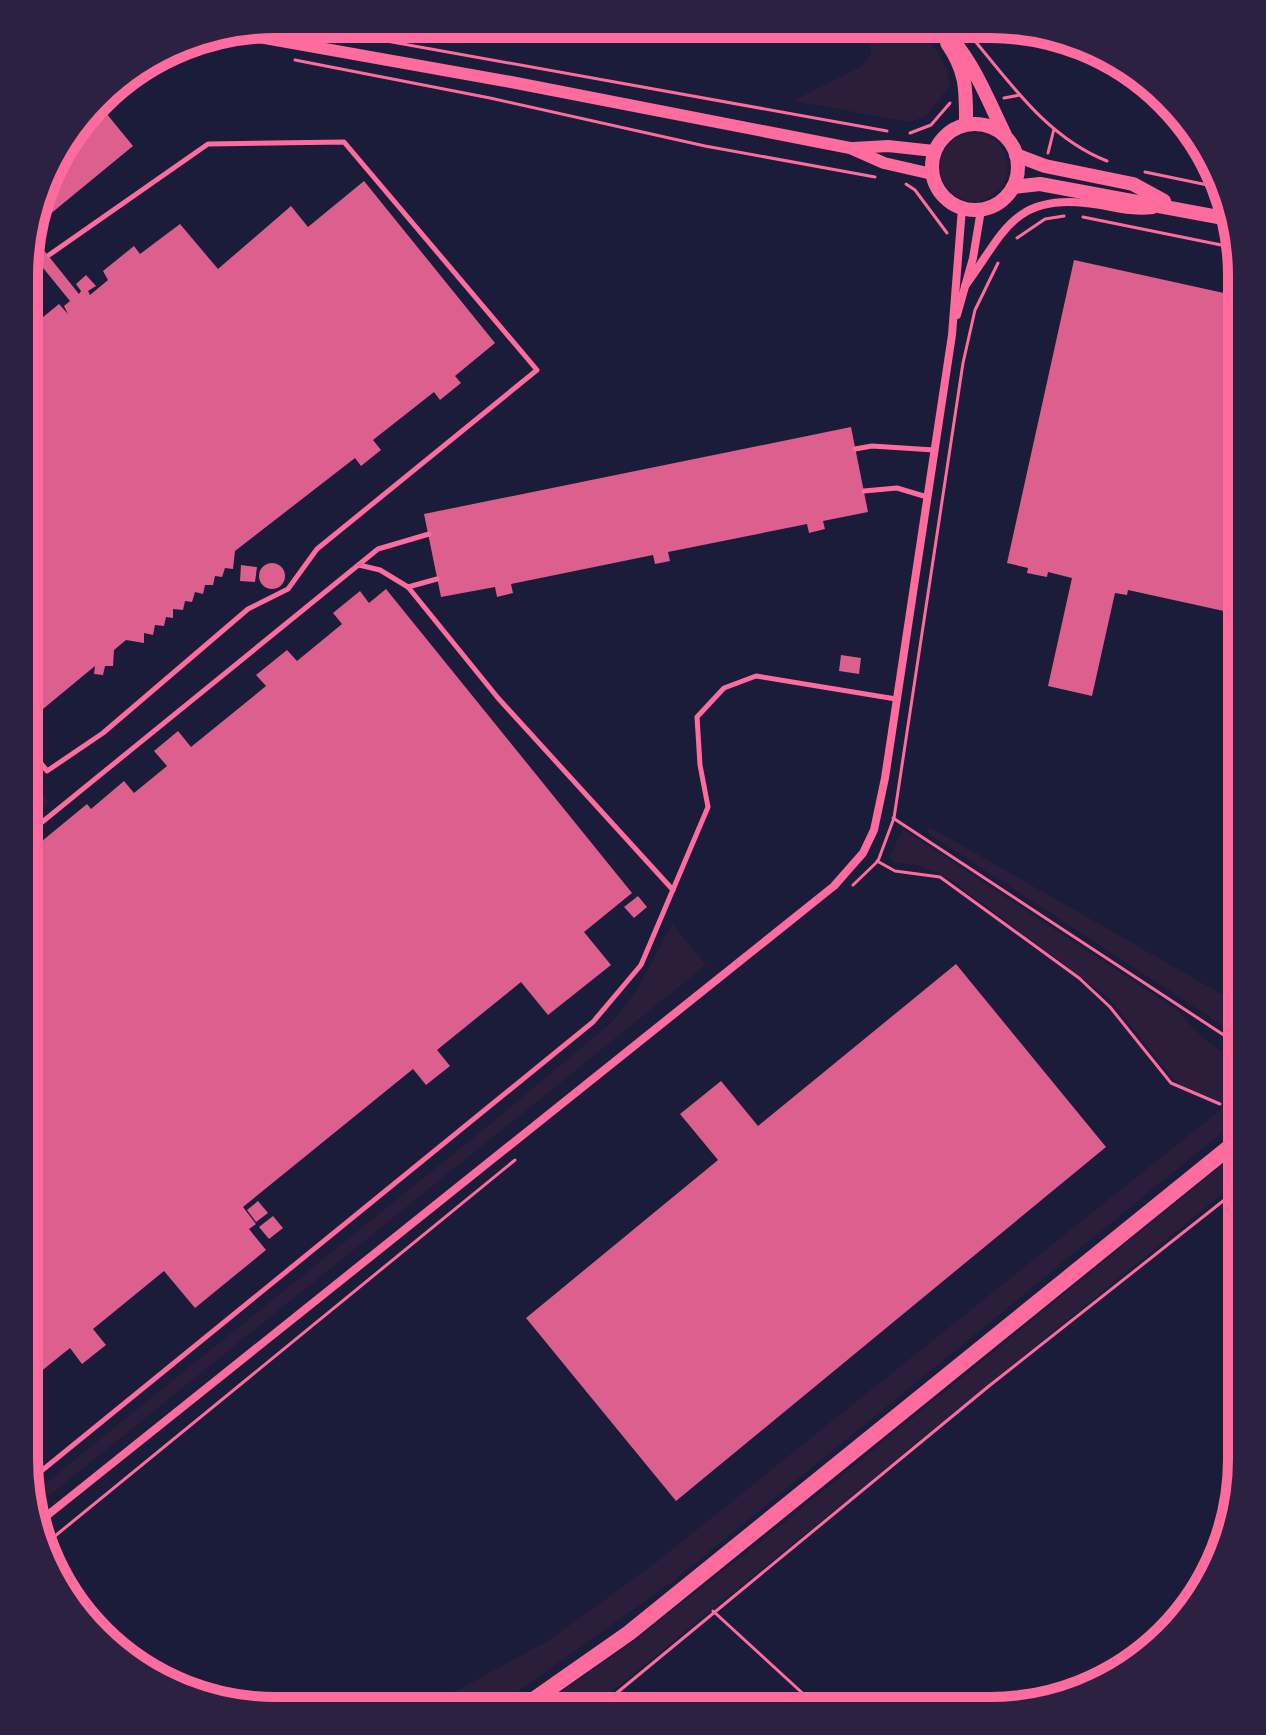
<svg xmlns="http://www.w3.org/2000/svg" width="1266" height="1735" font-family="'DejaVu Sans',sans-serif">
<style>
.green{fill:#2a1e3b}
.building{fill:#dd5f8e}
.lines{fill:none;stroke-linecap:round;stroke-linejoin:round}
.path{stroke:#ff6b9d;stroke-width:3}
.service{stroke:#ff6b9d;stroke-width:5}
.minor{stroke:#ff6b9d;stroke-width:8}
.tertiary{stroke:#ff6b9d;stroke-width:12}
.secondary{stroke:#ff6b9d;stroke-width:14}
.primary{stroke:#ff6b9d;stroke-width:16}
.rim{fill:none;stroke:#ff6b9d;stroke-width:10}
</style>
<rect width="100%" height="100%" fill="#1b1b3a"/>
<g class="green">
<path d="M861 26H918C932 44 947 62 950 85L926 116 910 122 793 101 861 67 871 54 869 35Z"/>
<circle cx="974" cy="167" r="34"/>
<polygon points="25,773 49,802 25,826"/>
<polygon points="930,827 1242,1006 1242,1038 926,832"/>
<path d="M903 829 1180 1012C1197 1035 1215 1050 1242 1062V1116L672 1582 492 1710 424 1709 549 1640 650 1567 1223 1108 1224 1103 1187 1089 1173 1079 1109 998 950 879 918 865 895 863 889 858Z"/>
<polygon points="672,924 706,965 35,1507 32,1494 483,1130 612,1022 637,990"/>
<polygon points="1242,1149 1242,1178 589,1710 536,1710 631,1643 759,1543"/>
</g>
<g class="building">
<polygon points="97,102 133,146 43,220 41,217 32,224 58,150"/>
<polygon points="364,181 495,343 455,376 461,383 440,400 434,392 373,440 381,450 361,466 355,458 235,551 233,569 225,568 222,577 215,576 213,585 205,585 203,594 195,592 192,602 185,601 183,610 173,609 173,618 166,617 164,626 155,625 153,635 144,633 144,643 126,640 114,650 113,666 105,666 103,675 94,674 95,666 32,718 25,710 26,331 59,304 68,314 64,306 70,301 26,247 30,233 79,294 81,291 76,284 86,275 96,286 88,291 90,295 108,280 103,271 134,246 140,254 180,224 218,269 291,206 308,227"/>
<polygon points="1074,260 1242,297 1242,615 1128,590 1127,595 1115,593 1092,696 1048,686 1072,578 1048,572 1047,577 1027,573 1028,568 1007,563"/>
<polygon points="851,427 868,512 823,521 825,529 809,533 807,524 668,552 670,561 655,564 653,555 511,584 513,593 497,597 495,587 441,597 424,514"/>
<circle cx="272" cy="576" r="13"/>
<polygon points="241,565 257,567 255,582 240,581"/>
<polygon points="386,589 632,893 584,932 611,965 548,1015 521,982 437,1050 450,1066 426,1085 413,1069 243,1207 256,1224 249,1229 266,1250 195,1308 164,1271 93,1329 106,1345 82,1364 70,1348 24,1385 25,855 87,804 91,809 124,781 134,793 167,766 154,751 178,731 191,747 266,686 256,675 287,650 297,661 342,624 333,613 360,591 369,603"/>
<polygon points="841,655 861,658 859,674 839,671"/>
<polygon points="638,896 647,907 634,918 624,907"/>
<polygon points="956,964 1106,1147 676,1501 526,1318 718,1160 680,1114 721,1081 758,1126"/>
<polygon points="258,1201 268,1213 256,1222 247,1210"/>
<polygon points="273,1216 283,1228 269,1239 259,1227"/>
</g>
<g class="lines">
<g class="path">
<polyline points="292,24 887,131"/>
<polyline points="189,41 224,46"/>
<path d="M975 41C1013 87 1050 139 1107 161"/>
<polyline points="295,60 490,98 705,146 875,177"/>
<polyline points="1004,98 1020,95"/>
<polyline points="910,133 931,125 950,103"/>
<polyline points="1048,153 1054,129"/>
<polyline points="1145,172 1222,188"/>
<polyline points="906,184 915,190 947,233"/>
<polyline points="1083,217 1236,248"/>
<polyline points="1017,238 1045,219 1064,216"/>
<polyline points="893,818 1242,1047"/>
<polyline points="877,861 895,871 940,877 1079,978 1110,1007 1171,1083 1220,1104"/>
<polyline points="853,885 878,861 894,818 963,363 975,310 998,263"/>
<polyline points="44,1545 515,1160"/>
<polyline points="713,1611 822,1711"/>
<polyline points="596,1710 989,1386 1242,1186"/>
</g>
<g class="service">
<polyline points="26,273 38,263"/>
<polyline points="855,449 872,446 934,450"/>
<polyline points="864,491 897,488 927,497"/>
<polyline points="359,565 380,570 408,587 498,698 673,890"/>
<polyline points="408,587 437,579"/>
<polyline points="25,743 47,771 103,733 248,609 288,589 317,549 537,370 344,142 208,144 49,255"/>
<polyline points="25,836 378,549 429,534"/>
<polyline points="29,1481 593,1022 641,965 708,807 700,765 697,717 724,688 756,676 896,699"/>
</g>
<g class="minor">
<path d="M965 286C1002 237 1011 195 1085 203 1109 205 1128 213 1153 210"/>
<polyline points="957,315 973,258 981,210"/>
<polyline points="39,1522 834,886 863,853 874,830 885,778 952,335 962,208"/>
</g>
<g class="tertiary">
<polyline points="230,32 511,82 850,148 884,163 932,174"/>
<polyline points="853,148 888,146 934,151"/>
</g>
<g class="secondary">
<path d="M940 26C973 59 985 94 1005 135"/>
<path d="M947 43C967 72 966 90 966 124"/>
<circle cx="975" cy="167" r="43"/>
<polyline points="1016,155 1045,166 1133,184 1164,201"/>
<polyline points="1013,187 1040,184 1229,219"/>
</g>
<polyline class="primary" points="519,1710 629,1633 1242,1137"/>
</g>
<path d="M0 0H1266V1735H0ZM276 38H990A238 238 0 0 1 1228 276V1459A238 238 0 0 1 990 1697H276A238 238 0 0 1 38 1459V276A238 238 0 0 1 276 38Z" fill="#2d2142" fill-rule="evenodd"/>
<path class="rim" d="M276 38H990A238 238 0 0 1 1228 276V1459A238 238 0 0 1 990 1697H276A238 238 0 0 1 38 1459V276A238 238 0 0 1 276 38Z"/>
</svg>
